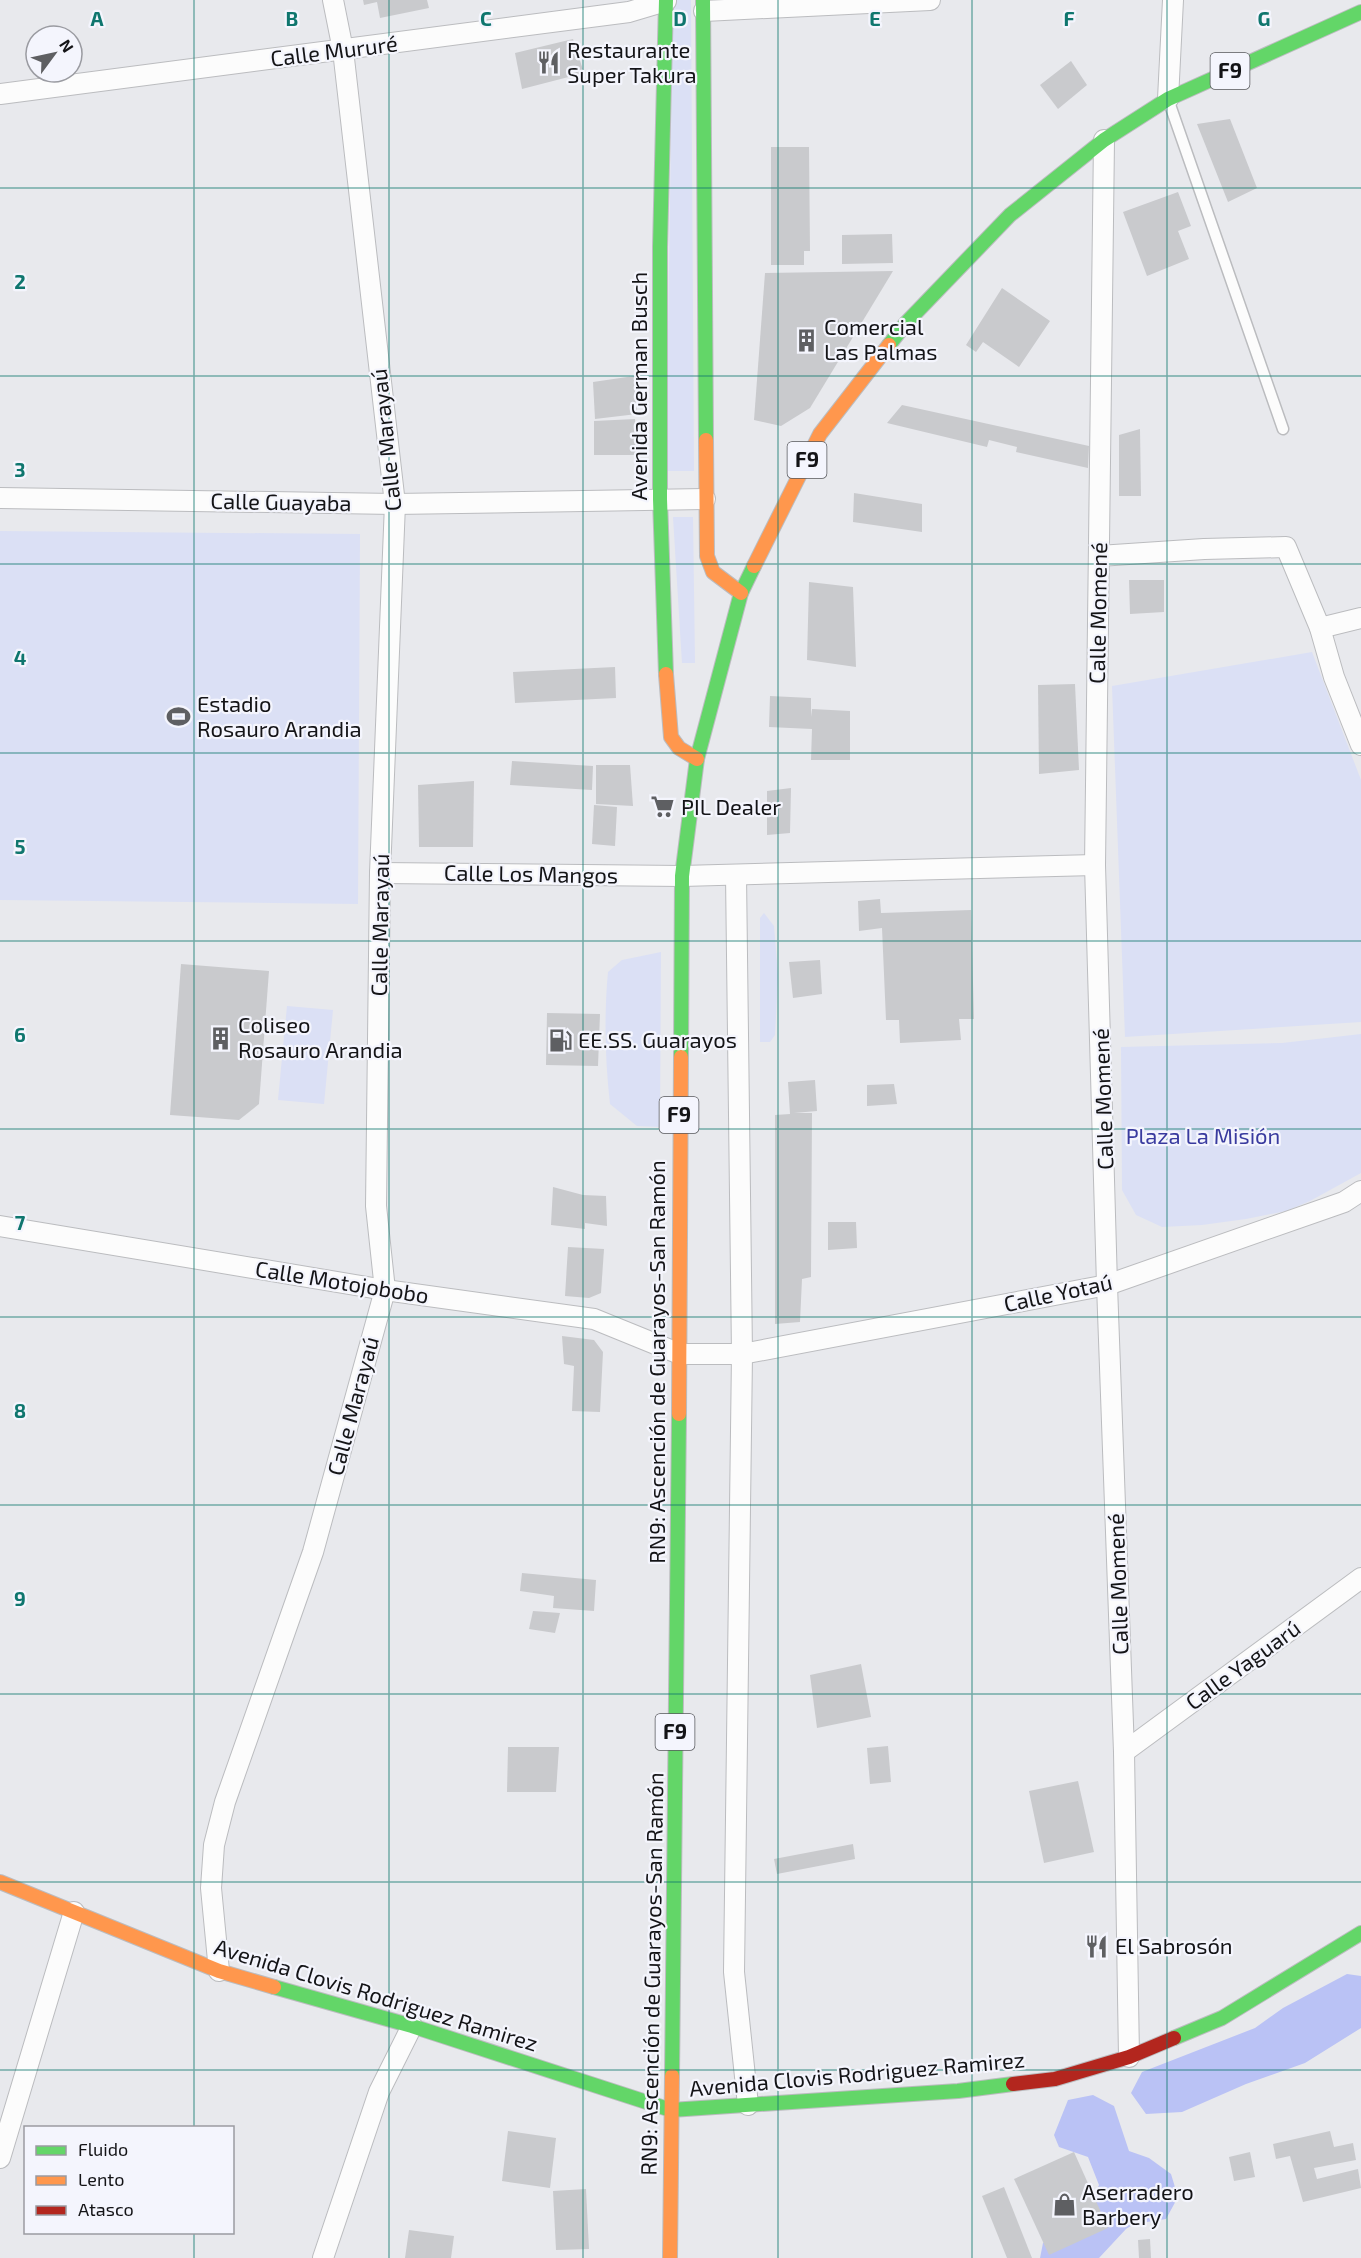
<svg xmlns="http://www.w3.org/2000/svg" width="1361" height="2258" font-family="'Exo 2',sans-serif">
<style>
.green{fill:#dbe0f5}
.forest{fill:#bac2f5}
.building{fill:#c9cacd}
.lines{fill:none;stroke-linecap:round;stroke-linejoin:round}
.lane-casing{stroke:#bbbcbf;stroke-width:13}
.street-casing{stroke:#bbbcbf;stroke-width:22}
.fast-casing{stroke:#bbbcbf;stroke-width:16}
.slow-casing{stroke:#bbbcbf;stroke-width:16}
.jam-casing{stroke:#bbbcbf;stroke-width:16}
.lane{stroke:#fcfcfc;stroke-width:10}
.street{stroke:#fcfcfc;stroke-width:20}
.fast{stroke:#63d668;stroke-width:14}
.slow{stroke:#ff974d;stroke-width:14}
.jam{stroke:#b3261e;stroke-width:14}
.grid{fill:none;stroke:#0f766e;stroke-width:1.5;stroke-opacity:0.55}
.labels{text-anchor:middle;stroke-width:4.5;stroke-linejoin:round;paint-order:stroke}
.shield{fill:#f4f5fd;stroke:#57585c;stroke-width:1.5}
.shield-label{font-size:21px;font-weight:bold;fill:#141417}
.poi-label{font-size:22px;fill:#141417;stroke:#f4f5fd;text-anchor:start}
.street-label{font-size:22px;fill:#141417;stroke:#f4f5fd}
.park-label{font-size:22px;fill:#393b9f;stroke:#f4f5fd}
.grid-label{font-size:20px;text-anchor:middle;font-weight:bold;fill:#0f766e;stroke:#f4f5fd;stroke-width:4.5;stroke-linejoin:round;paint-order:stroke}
</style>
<rect width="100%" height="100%" fill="#e8e9ed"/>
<g class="green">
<polygon points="673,0 691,0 694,471 666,471"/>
<polygon points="673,517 693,517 695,663 682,663"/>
<polygon points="0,531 360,534 358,904 0,900"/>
<polygon points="1312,652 1361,780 1361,1022 1125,1037 1112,686"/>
<polygon points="764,913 774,926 778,976 775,1035 770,1042 760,1042 760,918"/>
<path d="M661 952 660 1127 637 1126 610 1104C605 1060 604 1015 608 972L622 960Z"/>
<polygon points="287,1006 333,1010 324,1104 278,1100"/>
<polygon points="1361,1034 1361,1173 1310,1201 1286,1211 1246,1219 1202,1225 1162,1227 1136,1215 1122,1190 1121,1047 1282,1043"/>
</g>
<g class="forest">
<polygon points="1347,1974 1361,1976 1361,2028 1305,2063 1246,2084 1182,2112 1146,2114 1131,2093 1142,2072 1255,2028 1283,2008"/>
<path d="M1093 2095 1114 2106 1129 2151 1149 2158 1171 2174 1178 2197 1166 2219 1134 2224 1126 2229 1099 2258H1040L1043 2243C1075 2225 1084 2218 1099 2185L1088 2157 1059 2147 1054 2135 1068 2100Z"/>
</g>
<g class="building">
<polygon points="363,0 427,0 429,8 380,18 377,2 364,5"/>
<polygon points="573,39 584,73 522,89 515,53"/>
<polygon points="1071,61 1087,85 1058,109 1040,85"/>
<polygon points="1230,119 1257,188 1228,202 1197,124"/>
<polygon points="771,147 809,147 810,251 804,251 804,265 771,265"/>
<polygon points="1178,192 1191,226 1178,231 1189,259 1147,276 1123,212"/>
<polygon points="892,234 893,263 842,264 842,235"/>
<polygon points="893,271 810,408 781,426 754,420 765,273"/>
<polygon points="1002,288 1050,321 1019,367 983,342 976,352 966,345"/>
<polygon points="634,376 637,414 595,419 593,382"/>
<polygon points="902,405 1089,446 1088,468 1016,452 1017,447 989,440 987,447 887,423"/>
<polygon points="635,419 638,455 594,455 594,421"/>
<polygon points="1140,429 1141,496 1119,496 1119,435"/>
<polygon points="854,493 922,504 922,532 853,522"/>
<polygon points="1129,580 1164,580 1164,612 1130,614"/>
<polygon points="809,582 853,587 856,667 807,660"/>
<polygon points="615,667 616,698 515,703 513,672"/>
<polygon points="1075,684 1079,770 1039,774 1038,685"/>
<polygon points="770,696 811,698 811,717 812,709 850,711 850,760 811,760 812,729 769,727"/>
<polygon points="512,761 593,766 592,790 510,785"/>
<polygon points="596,765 630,765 633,806 596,804"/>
<polygon points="474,781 473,847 419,847 418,785"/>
<polygon points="791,788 790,833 767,835 767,791"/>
<polygon points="594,805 617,807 615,846 592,844"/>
<polygon points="880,899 881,913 971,910 974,1019 959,1019 961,1040 900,1043 899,1020 886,1020 882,928 859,931 858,901"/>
<polygon points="820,960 822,994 793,998 789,962"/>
<polygon points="181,964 269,971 259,1104 239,1120 170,1115"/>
<polygon points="547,1013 600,1014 598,1066 546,1065"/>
<polygon points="815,1080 817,1111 794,1113 812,1113 811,1277 802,1279 800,1322 775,1324 775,1115 790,1114 788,1082"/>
<polygon points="894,1084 897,1104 867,1106 867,1085"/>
<polygon points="553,1187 583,1195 606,1196 607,1226 585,1223 585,1229 551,1225"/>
<polygon points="828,1222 856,1222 857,1248 828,1250"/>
<polygon points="568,1247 604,1249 601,1293 589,1298 565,1296"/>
<polygon points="562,1336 594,1340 603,1352 600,1412 572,1411 574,1366 564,1364"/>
<polygon points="522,1573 596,1580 594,1611 553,1608 554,1596 520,1591"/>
<polygon points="533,1611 560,1613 555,1633 529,1629"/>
<polygon points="861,1664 871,1717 817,1728 810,1675"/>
<polygon points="888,1746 891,1782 870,1784 867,1748"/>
<polygon points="508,1747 559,1747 556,1792 507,1792"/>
<polygon points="1078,1781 1094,1852 1044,1863 1029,1791"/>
<polygon points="853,1844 855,1859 777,1874 774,1859"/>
<polygon points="508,2131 556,2138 550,2188 502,2181"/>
<polygon points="1330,2131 1334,2147 1353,2143 1356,2160 1314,2168 1317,2179 1358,2169 1361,2188 1303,2202 1290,2156 1276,2159 1273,2144"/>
<polygon points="1074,2152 1108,2228 1049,2255 1014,2179"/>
<polygon points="1250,2152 1255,2177 1234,2181 1229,2157"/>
<polygon points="1004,2187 1032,2258 1007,2258 982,2196"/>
<polygon points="586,2189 589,2249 556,2250 553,2191"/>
<polygon points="409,2230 454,2236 451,2258 405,2258"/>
<polygon points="1150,2239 1151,2258 1139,2258 1138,2240"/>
</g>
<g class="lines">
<defs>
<polyline id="lane" points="1169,102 1283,429"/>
<g id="street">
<polyline points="704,11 930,0"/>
<polyline points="0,94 629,12 666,1"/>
<polyline points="1168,99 1173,0"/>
<polyline points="1104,140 1095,865 1107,1285 1124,1752 1129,2057"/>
<polyline points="0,498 395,504 705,499"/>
<polyline points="1099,556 1204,549 1286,547 1320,628 1334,677 1361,745"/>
<polyline points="1320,628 1361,618"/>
<polyline points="380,873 682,876 1095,865"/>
<polyline points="736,875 742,1354 734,1972 748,2105"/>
<polyline points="0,1226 385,1290 594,1319 680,1354 742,1354 1107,1285 1344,1202 1361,1191"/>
<polyline points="1124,1752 1361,1578"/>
<polyline points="219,1971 211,1888 214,1845 225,1802 313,1552 385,1290 376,1206 380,873 395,504 343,50 333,0"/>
<polyline points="0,2158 74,1912"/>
<polyline points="323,2258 379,2092 412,2026"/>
</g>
<g id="fast">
<polyline points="666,0 660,247 660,499 666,674"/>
<polyline points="703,0 706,440"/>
<polyline points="889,345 906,323 1010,215 1104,140 1168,99 1361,12"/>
<polyline points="681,1057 682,876 697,759 741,593 754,566"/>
<polyline points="274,1987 412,2026 671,2110 958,2091 1013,2084"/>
<polyline points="1174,2038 1222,2018 1361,1933"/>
<polyline points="672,2076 679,1414"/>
</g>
<g id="slow">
<polyline points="706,440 707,556 713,572 741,593"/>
<polyline points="754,566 820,434 889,345"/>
<polyline points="666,674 671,737 679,748 697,759"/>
<polyline points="679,1414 681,1057"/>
<polyline points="0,1882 219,1971 274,1987"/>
<polyline points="670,2258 672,2076"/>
</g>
<polyline id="jam" points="1013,2084 1055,2079 1129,2057 1174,2038"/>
</defs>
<use href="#lane" class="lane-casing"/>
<use href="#street" class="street-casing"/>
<use href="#fast" class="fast-casing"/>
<use href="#slow" class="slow-casing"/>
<use href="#jam" class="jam-casing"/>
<use href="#lane" class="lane"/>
<use href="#street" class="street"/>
<use href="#fast" class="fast"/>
<use href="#slow" class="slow"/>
<use href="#jam" class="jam"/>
</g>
<path class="grid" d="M194 0V2128M389 0V2258M583 0V2258M778 0V2258M972 0V2258M1167 0V2258M0 188H1361M0 376H1361M0 564H1361M0 753H1361M0 941H1361M0 1129H1361M0 1317H1361M0 1505H1361M0 1694H1361M0 1882H1361M0 2070H1361M194 2232V2258"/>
<defs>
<symbol id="restaurant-bare" viewBox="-9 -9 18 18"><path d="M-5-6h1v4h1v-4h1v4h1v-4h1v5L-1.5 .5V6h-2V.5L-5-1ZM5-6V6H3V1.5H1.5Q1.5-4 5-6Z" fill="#5e5f62" stroke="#f4f5fd" stroke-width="2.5" paint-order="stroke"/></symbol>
<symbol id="building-bare" viewBox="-9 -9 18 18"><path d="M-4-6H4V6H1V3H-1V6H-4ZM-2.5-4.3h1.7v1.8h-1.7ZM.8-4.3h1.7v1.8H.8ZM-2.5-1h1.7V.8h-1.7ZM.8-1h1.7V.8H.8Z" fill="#5e5f62" stroke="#f4f5fd" stroke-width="2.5" paint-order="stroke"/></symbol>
<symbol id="stadium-bare" viewBox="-9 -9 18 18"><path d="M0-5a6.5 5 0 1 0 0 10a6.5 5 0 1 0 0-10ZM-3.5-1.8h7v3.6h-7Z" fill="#5e5f62" stroke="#f4f5fd" stroke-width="2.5" paint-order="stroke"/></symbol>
<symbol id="supermarket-bare" viewBox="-9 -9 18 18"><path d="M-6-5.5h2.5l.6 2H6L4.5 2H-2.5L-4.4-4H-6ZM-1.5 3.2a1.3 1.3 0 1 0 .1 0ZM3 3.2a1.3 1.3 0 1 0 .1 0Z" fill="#5e5f62" stroke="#f4f5fd" stroke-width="2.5" paint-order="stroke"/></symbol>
<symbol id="fuel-bare" viewBox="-9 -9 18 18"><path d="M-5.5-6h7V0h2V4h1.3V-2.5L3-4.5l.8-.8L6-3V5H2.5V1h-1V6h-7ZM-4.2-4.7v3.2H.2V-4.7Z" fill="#5e5f62" stroke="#f4f5fd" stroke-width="2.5" paint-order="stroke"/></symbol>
<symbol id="shop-bare" viewBox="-9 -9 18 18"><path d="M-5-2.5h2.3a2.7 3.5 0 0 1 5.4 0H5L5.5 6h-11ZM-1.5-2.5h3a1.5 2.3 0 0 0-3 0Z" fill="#5e5f62" stroke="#f4f5fd" stroke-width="2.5" paint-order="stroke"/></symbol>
</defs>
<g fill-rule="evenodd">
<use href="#restaurant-bare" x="532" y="46" width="33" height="33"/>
<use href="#building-bare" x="790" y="324" width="33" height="33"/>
<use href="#stadium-bare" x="162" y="700" width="33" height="33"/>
<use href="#supermarket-bare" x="646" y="790" width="33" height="33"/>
<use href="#building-bare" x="204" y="1022" width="33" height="33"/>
<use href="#fuel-bare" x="544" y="1024" width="33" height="33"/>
<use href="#restaurant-bare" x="1080" y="1930" width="33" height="33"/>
<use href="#shop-bare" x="1048" y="2188" width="33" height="33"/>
</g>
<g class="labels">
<g class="shield">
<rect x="1210.5" y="53" width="39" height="36" rx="4.5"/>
<rect x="787.5" y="442" width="39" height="36" rx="4.5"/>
<rect x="659.5" y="1097" width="39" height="36" rx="4.5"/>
<rect x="655.5" y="1714" width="39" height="36" rx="4.5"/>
</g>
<g class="shield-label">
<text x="1230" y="78">F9</text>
<text x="807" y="467">F9</text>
<text x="679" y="1122">F9</text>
<text x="675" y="1739">F9</text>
</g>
<g class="poi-label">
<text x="567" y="58">Restaurante<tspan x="567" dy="25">Super Takura</tspan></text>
<text x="824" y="335">Comercial<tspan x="824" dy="25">Las Palmas</tspan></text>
<text x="197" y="712">Estadio<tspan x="197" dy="25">Rosauro Arandia</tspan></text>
<text x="681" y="815">PIL Dealer</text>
<text x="238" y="1033">Coliseo<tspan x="238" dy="25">Rosauro Arandia</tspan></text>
<text x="578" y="1048">EE.SS. Guarayos</text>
<text x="1115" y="1954">El Sabrosón</text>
<text x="1082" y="2200">Aserradero<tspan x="1082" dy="25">Barbery</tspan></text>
</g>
<g class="street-label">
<text transform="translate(334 51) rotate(-7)" y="8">Calle Mururé</text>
<text transform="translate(639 386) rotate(-90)" y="8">Avenida German Busch</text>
<text transform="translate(386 440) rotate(-96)" y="8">Calle Marayaú</text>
<text transform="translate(281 502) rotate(1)" y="8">Calle Guayaba</text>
<text transform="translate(1098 613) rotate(-89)" y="8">Calle Momené</text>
<text transform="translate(531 874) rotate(1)" y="8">Calle Los Mangos</text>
<text transform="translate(380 925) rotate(-89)" y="8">Calle Marayaú</text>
<text transform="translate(1103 1099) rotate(-92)" y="8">Calle Momené</text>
<text transform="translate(342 1282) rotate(9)" y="8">Calle Motojobobo</text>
<text transform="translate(1058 1293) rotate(-12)" y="8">Calle Yotaú</text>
<text transform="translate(657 1362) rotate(-90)" y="8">RN9: Ascención de Guarayos-San Ramón</text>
<text transform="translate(353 1406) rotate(-75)" y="8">Calle Marayaú</text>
<text transform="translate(1118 1584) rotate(-92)" y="8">Calle Momené</text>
<text transform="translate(1243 1665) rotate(-36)" y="8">Calle Yaguarú</text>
<text transform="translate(652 1974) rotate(-89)" y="8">RN9: Ascención de Guarayos-San Ramón</text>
<text transform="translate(376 1995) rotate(17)" y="8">Avenida Clovis Rodriguez Ramirez</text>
<text transform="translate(857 2074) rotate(-5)" y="8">Avenida Clovis Rodriguez Ramirez</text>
</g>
<g class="park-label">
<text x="1203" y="1144">Plaza La Misión</text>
</g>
</g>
<g class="grid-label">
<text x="97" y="26">A</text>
<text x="292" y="26">B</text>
<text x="486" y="26">C</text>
<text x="680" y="26">D</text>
<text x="875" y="26">E</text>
<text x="1069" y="26">F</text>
<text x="1264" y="26">G</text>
<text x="20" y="289">2</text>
<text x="20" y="477">3</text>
<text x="20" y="665">4</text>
<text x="20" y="854">5</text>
<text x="20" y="1042">6</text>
<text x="20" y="1230">7</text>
<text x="20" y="1418">8</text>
<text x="20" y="1606">9</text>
</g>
<rect x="24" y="2126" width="210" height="108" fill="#f4f5fd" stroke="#9a9ba1" stroke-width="1.5"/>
<rect x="36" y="2146" width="30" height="9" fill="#63d668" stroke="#9a9ba1" stroke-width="1.5"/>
<text x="78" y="2156" font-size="18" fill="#141417">Fluido</text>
<rect x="36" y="2176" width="30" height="9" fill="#ff974d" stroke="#9a9ba1" stroke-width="1.5"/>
<text x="78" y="2186" font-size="18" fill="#141417">Lento</text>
<rect x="36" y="2206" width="30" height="9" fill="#b3261e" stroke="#9a9ba1" stroke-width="1.5"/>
<text x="78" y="2216" font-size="18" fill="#141417">Atasco</text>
<g transform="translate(54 54) rotate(57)"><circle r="28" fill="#f4f5fd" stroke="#9a9ba1" stroke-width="1.5"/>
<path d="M0-4.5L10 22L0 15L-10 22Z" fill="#5e5f62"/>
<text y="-9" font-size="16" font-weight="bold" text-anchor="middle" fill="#141417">N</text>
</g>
</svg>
